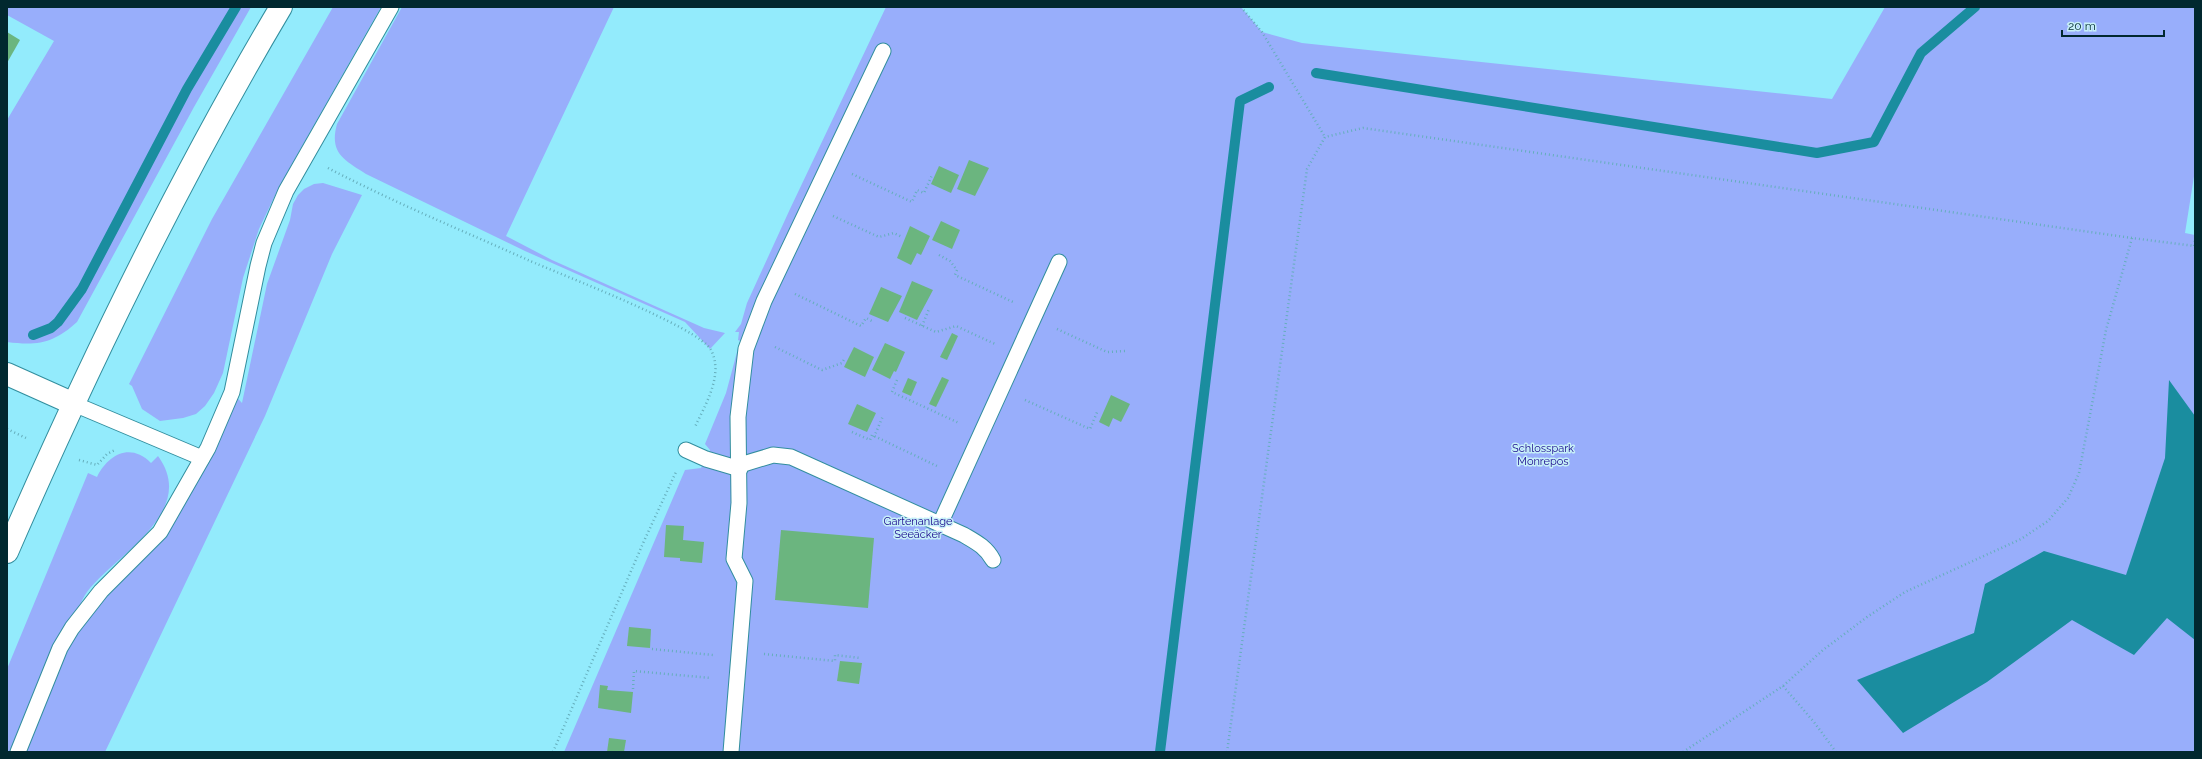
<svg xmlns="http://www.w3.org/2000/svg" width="2202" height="759" font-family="Raleway,sans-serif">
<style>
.green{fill:#98aefb}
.water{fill:#1a8d9f}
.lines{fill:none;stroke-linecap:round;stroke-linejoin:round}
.stream{stroke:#1a8d9f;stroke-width:10}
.building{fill:#6bb57f}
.lane-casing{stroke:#328e9e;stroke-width:17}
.street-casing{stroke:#328e9e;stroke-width:24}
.secondary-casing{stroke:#328e9e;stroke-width:24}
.path{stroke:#65aebc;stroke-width:2.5;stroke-dasharray:1 3;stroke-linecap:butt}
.lane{stroke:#fff;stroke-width:15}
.street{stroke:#fff;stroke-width:22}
.secondary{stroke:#fff;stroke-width:22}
.labels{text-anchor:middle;stroke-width:3;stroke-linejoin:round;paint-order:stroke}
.park-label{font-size:11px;fill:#19078d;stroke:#c7f0f8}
</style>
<rect width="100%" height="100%" fill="#93ebfc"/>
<g class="green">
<path d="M7 7H251L194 107 77 322C54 343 38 346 7 342V120L54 41 7 15Z"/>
<polygon points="333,7 381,7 280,185 259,229 243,278 223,373 214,393 205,406 196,414 183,418 160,421 142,409 132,386 129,384 212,219"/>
<path d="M402 7H614L506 236 552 260 704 328 725 333 710 349 685 322 525 251 366 174C344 160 329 153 337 124Z"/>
<polygon points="886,7 1241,7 1262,32 1302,43 1832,99 1885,7 2195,7 2195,170 2185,233 2195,235 2195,752 564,752 685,470 701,468 710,450 705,444 726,393 740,341 738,340 739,332 735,332 741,324 747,303 790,209"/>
<path d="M323 183 362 195 332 254 265 416 105 752H7V669L88 473 97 477C108 455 130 442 151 463L158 456C199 512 115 555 87 592 80 601 77 616 73 626L146 548 232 392 242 403 267 284 290 220 293 204 298 195 304 189 314 184Z"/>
</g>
<polygon class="water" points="2169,380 2195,416 2195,640 2167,618 2134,655 2072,620 1987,682 1903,733 1857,680 1974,633 1985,584 2044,551 2126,575 2165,458"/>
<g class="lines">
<g class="stream">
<polyline points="1316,73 1817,153 1874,142 1921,53 1975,7"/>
<polyline points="33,335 51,328 58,322 82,289 187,89 236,7"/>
<polyline points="1160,752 1240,101 1269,87"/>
</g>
</g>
<g class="building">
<polygon points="7,32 20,40 7,63"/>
<polygon points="969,160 989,168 975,196 957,189"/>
<polygon points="939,166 959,175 951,193 931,184"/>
<polygon points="941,221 960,230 952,249 932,240"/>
<polygon points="910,226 930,236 921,255 917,253 911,265 897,258"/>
<polygon points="912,281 933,290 917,320 899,312"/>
<polygon points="881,287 902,296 888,322 869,314"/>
<polygon points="952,333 958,336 947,360 940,357"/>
<polygon points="885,343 905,352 896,372 894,371 890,379 872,370"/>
<polygon points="854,347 874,357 865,377 844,367"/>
<polygon points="942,377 949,380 936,407 929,404"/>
<polygon points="908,378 917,382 911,396 902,392"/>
<polygon points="1111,395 1130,404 1121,422 1113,418 1109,427 1099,422"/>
<polygon points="857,404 876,413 867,432 848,424"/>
<polygon points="666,525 684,526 683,540 704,542 702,563 680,561 680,558 664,557"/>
<polygon points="781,530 874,538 868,608 775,600"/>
<polygon points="629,627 651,629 650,648 627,646"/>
<polygon points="840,661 862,663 859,684 837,681"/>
<polygon points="600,685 608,686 607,690 633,692 631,713 598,708"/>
<polygon points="609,738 626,740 624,752 607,752"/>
</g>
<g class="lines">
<defs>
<g id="lane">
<polyline points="74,404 202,458"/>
<polyline points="686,450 706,459 740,469"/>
<path d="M740 465 773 455 791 457 964 535C976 542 986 547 993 560"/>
<polyline points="940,524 1059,262"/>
<polyline points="18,752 60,648 72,628 101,591 160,532 208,448 232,392 258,266 264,243 286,191 391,7"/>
<polyline points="731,752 745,581 734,559 739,503 738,417 746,349 764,301 883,51"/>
</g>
<polyline id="street" points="7,374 74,404"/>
<path id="secondary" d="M7 552C88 366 177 182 281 7"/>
</defs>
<use href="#lane" class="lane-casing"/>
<use href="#street" class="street-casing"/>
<use href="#secondary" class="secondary-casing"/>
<g class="path">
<polyline points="1241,7 1262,32 1325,137"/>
<path d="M328 168C393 202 461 230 528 260 559 274 699 327 711 350 724 375 705 405 695 427"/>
<polyline points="852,174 912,202 917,190 924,193 932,175"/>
<polyline points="833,216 879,237 894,233 902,237"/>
<polyline points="2194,246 2195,239"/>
<polyline points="939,255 950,261 957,270 955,275 1013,302"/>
<polyline points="795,294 861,326 866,318 874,322"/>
<polyline points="905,318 936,332 956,326 995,344"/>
<polyline points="922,326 929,309"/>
<polyline points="1057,329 1107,352 1126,351"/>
<polyline points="775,347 822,370 842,363 845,358"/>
<polyline points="897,380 892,392 959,423"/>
<polyline points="1025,400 1090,429 1098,410"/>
<polyline points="7,429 26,438"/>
<polyline points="852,432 870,440 872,435 939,467"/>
<polyline points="874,437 883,416"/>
<polyline points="79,460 97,465 107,454 115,450"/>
<polyline points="652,649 713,655"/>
<polyline points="764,654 835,661 835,655 860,658"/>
<polyline points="1783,686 1814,722 1836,752"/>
<polyline points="633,689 634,671 711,678"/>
<polyline points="553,752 644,541 676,472"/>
<polyline points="1227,752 1307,169 1325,137 1363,128 2132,238 2195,246"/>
<polyline points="1683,752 1783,686 1823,650 1867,617 1905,592 2021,539 2048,521 2068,498 2079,473 2106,330 2132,238"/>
</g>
<use href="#lane" class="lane"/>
<use href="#street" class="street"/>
<use href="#secondary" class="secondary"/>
</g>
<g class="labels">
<g class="park-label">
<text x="1543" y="452">Schlosspark<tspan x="1543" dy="13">Monrepos</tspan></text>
<text x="918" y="525">Gartenanlage<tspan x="918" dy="13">Seeäcker</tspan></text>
</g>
</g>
<rect width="2202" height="759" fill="none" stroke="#01282f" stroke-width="16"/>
<path d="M2062 30v6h102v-6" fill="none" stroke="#01282f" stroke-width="2"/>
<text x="2068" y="30" font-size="12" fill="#01282f" stroke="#c7f0f8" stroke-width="3" paint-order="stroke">20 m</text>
</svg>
